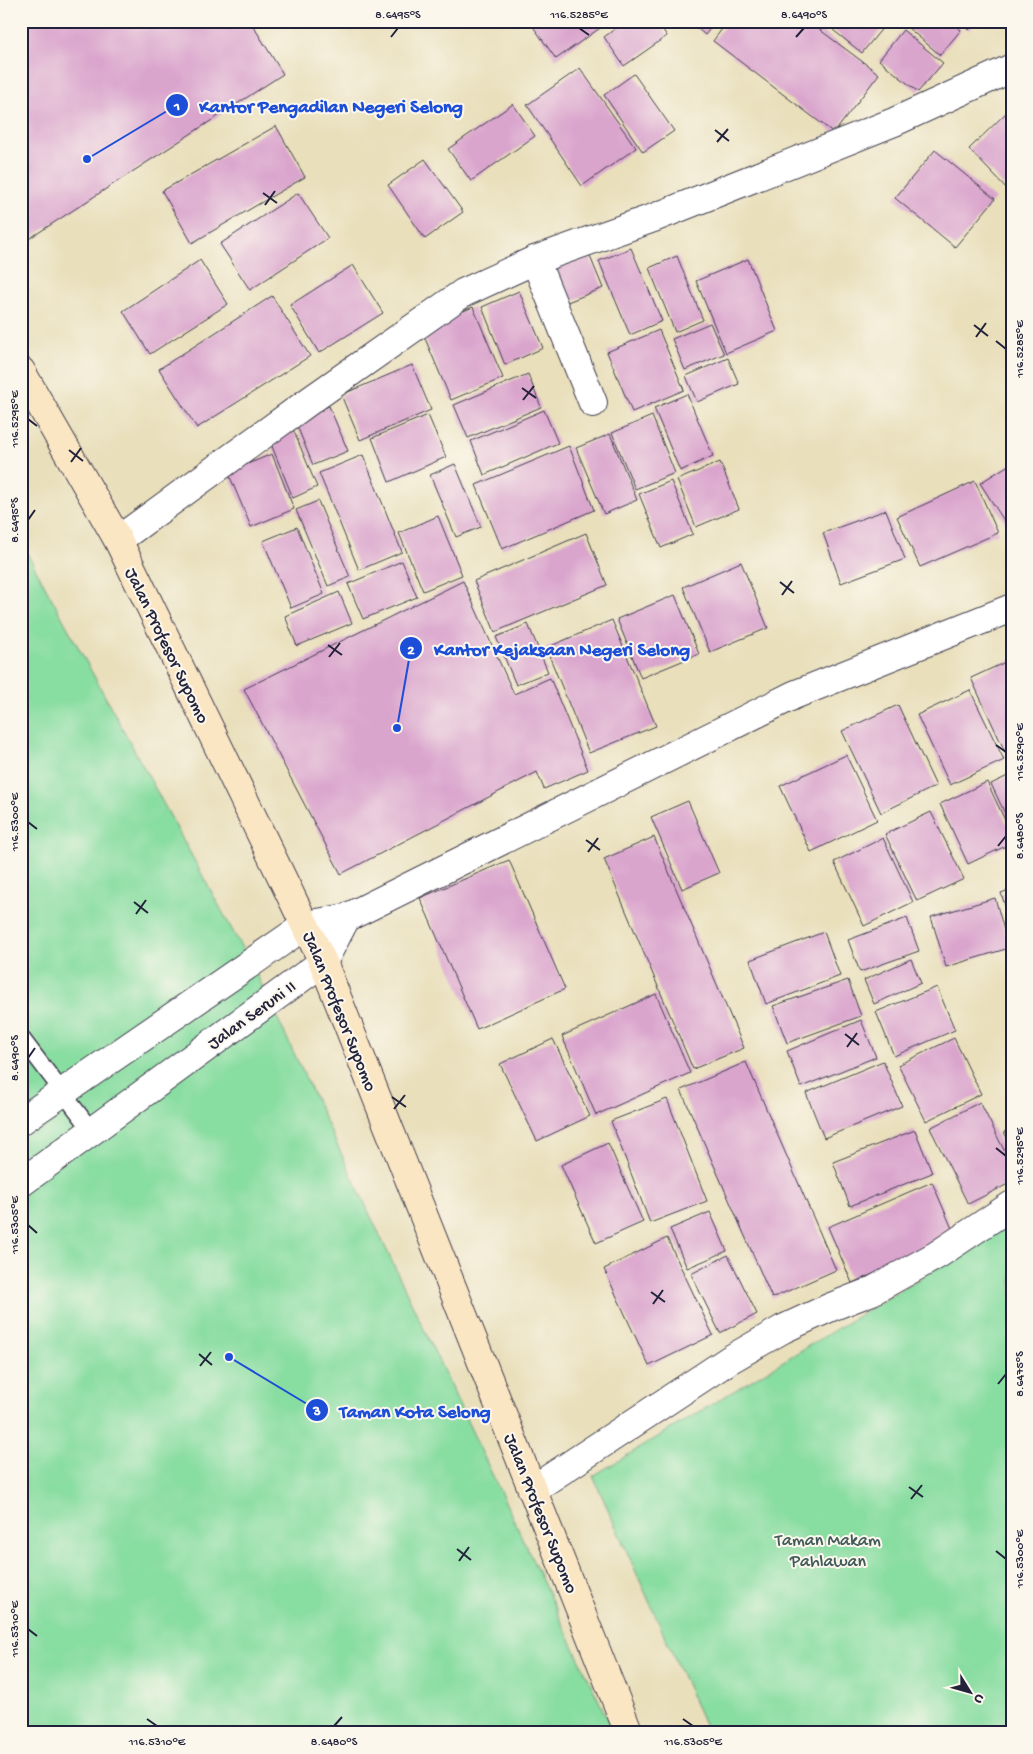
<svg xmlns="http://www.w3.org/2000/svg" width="1033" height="1754" font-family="'Gochi Hand',sans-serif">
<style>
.green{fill:#88dda1;stroke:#55806e}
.building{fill:#daa5cd}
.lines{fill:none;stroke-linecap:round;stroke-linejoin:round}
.lane-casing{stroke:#403e4e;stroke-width:18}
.street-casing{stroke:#403e4e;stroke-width:30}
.secondary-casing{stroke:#403e4e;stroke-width:30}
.lane{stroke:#fff;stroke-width:15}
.street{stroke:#fff;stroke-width:28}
.secondary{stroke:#fbe6c4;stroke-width:28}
.ticks{fill:none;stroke:#22223b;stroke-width:2}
.labels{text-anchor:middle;stroke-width:4;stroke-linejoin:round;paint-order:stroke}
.street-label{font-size:18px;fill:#22223b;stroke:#fbf7ec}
.park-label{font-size:18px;fill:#415a5a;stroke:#fbf7ec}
.leader{fill:none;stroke:#1d4ed8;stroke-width:2}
.callout-dot{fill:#1d4ed8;stroke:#fbf7ec;stroke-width:2}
.mark-label{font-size:15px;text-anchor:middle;font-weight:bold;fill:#fff}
.callout-label{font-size:19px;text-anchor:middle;font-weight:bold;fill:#1d4ed8;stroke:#fbf7ec;stroke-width:4;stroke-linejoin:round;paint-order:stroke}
.neatline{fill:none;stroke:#22223b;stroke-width:2}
.ticks-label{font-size:12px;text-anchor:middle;fill:#22223b}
</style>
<rect width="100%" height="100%" fill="#fbf7ec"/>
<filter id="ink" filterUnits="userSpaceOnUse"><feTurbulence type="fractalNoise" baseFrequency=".02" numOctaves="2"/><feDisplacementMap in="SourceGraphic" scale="10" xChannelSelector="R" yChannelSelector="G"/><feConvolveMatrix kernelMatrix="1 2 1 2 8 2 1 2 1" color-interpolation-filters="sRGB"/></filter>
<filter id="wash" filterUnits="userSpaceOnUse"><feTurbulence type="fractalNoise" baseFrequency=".0096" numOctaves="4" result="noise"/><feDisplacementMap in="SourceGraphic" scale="20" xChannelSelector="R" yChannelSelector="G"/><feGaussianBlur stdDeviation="1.12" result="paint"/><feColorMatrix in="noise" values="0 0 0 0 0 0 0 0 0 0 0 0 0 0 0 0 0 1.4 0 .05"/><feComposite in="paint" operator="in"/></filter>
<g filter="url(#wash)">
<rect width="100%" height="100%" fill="#e9dfbb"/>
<g class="green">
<polygon points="21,542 260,981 614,1733 21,1733"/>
<polygon points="1012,1223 1012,1733 708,1733 593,1476"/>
</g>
<g id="blocks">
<g class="building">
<polygon points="21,21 250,21 283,74 21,244"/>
<polygon points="537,21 610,21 556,59 532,25"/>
<polygon points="626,21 657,21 667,36 624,66 604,37"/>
<polygon points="689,21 716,21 705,35"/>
<polygon points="728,21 808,21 879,74 834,133 713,41"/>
<polygon points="820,21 837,21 830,29"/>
<polygon points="841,21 888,21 862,53 833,30"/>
<polygon points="912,21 951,21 961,30 940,55 907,27"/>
<polygon points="958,21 977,21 969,30"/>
<polygon points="903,30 943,63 918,92 879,60"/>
<polygon points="580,68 636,148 582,186 527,105"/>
<polygon points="634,74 674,131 643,152 604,95"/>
<polygon points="513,104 535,136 471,181 448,149"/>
<polygon points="1008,111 1012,115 1012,194 969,149"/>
<polygon points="276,126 305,177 192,243 162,191"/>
<polygon points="935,150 995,199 955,247 895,198"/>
<polygon points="425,159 463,212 425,239 388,185"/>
<polygon points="298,193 328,238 250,290 220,244"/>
<polygon points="631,248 662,321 630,335 599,261"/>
<polygon points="587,249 603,288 560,305 545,267"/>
<polygon points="677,256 703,320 675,332 649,268"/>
<polygon points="748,259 777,331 726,353 696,281"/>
<polygon points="200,260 228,304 150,354 123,311"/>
<polygon points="353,265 383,313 319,353 290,305"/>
<polygon points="519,291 543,348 505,365 482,307"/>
<polygon points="272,296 310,356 197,428 159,369"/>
<polygon points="473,307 503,378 451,400 421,329"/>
<polygon points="710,323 724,354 685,370 672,339"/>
<polygon points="659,330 684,390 632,412 607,352"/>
<polygon points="728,358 739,384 697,402 686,376"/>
<polygon points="412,365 431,410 360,440 341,395"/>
<polygon points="528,374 541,407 468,438 454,405"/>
<polygon points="687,394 713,456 680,471 654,408"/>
<polygon points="329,406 348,451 313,465 295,421"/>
<polygon points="544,410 558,443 484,475 471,441"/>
<polygon points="428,415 446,457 389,482 372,438"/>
<polygon points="652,416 675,473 635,489 612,433"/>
<polygon points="293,429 317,487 293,498 269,439"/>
<polygon points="610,434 637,500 604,514 576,448"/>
<polygon points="569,446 594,510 502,549 476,485"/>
<polygon points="272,454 294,509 251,527 228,472"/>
<polygon points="363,455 402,552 359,570 319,473"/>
<polygon points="720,462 739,509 696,527 677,480"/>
<polygon points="1012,463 1012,528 1010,530 980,483"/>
<polygon points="455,464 481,527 456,537 430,475"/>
<polygon points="671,481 693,534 661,548 639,494"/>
<polygon points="975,481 998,533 920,567 897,517"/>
<polygon points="318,501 350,577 328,586 296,510"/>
<polygon points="886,510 905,559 841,583 823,533"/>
<polygon points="438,516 462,575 423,591 399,533"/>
<polygon points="297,527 324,594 291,608 263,541"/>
<polygon points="586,533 607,585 495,632 474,581"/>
<polygon points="402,561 417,597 363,619 348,584"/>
<polygon points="741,562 768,628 710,652 683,587"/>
<polygon points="463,581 514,694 550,678 588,770 544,789 537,772 341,874 244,689"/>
<polygon points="339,592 352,623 297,646 285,616"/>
<polygon points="675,595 699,654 641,678 617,619"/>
<polygon points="612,620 656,726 589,753 546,648"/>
<polygon points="528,624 548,672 516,685 496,637"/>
<polygon points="1012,659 1012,756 1008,758 971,678"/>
<polygon points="970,690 1004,760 950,785 917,715"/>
<polygon points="898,705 936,786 881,813 842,731"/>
<polygon points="846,755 877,820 811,852 780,786"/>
<polygon points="1012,774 1012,828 991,784"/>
<polygon points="987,782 1012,835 1012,843 968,864 940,804"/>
<polygon points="688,801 719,873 682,889 651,817"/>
<polygon points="931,812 964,879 917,901 885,834"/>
<polygon points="654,837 744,1048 693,1069 604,859"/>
<polygon points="883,838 913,902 864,926 834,862"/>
<polygon points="509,860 565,989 477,1029 420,898"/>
<polygon points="1012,889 1012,924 1011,924 1001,893"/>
<polygon points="995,898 1009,948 946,967 931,917"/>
<polygon points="907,918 919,951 860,972 848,940"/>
<polygon points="824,932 840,976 766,1004 750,960"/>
<polygon points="911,959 921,983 874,1004 864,980"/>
<polygon points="848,980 861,1016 787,1043 773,1006"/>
<polygon points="937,987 955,1030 894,1056 876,1012"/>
<polygon points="656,994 690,1073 596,1115 562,1036"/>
<polygon points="861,1020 876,1057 801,1087 787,1051"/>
<polygon points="954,1038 981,1094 926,1121 898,1065"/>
<polygon points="553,1039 590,1116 537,1141 500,1064"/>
<polygon points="883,1061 902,1106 824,1138 806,1093"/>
<polygon points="746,1062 836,1270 772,1298 681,1090"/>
<polygon points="667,1099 707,1201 650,1223 611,1121"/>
<polygon points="980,1102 1012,1166 1012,1182 968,1204 930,1128"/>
<polygon points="1012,1128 1012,1148 1004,1132"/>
<polygon points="915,1130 932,1173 850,1206 833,1162"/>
<polygon points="608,1143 643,1222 596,1243 561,1165"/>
<polygon points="932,1182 956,1238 852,1283 828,1227"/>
<polygon points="710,1212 727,1251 687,1268 670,1229"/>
<polygon points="667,1238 713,1335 649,1366 604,1269"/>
<polygon points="728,1255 757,1314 720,1333 691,1274"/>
</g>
</g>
</g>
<g filter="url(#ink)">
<use href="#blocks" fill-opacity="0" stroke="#403e4e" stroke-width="1"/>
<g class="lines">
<defs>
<polyline id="lane" points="21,1037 92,1131"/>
<g id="street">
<polyline points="535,260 593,403"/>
<polyline points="118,540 308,402 463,293 535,260 656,217 894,122 1012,68"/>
<polyline points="21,1121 306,925 346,918 794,695 1012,608"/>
<polyline points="21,1183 323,962 346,918"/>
<polyline points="532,1490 729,1360 783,1329 831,1307 872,1291 937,1255 1012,1205"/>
</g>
<polyline id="secondary" points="21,371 118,540 323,962 629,1733"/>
</defs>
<use href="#lane" class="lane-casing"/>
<use href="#street" class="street-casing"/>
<use href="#secondary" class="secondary-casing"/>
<use href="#lane" class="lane"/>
<use href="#street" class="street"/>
<use href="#secondary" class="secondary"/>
</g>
</g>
<path class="ticks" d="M579 28 589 35M391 37 398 28M796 37 804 28M715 130 729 141M717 142 728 129M263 193 277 203M265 205 275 191M974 325 988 336M976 337 986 323M996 341 1006 349M522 388 536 398M523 400 534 386M28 419 37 426M69 450 83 461M71 462 81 448M28 520 35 510M780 582 794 593M782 595 792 581M328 645 342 655M329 657 340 643M996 745 1006 752M28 822 37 829M586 840 600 850M998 846 1006 836M588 852 598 838M134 902 148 913M136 914 146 900M845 1034 859 1045M847 1047 857 1033M28 1058 35 1048M392 1097 406 1107M394 1109 405 1095M996 1148 1006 1156M28 1225 37 1233M651 1292 665 1302M653 1304 663 1290M199 1354 212 1365M200 1366 211 1352M998 1384 1006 1374M909 1487 923 1497M911 1499 922 1485M457 1549 471 1560M996 1551 1006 1559M459 1561 469 1547M28 1629 37 1636M147 1719 157 1726M683 1719 693 1726M334 1726 342 1717"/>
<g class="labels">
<g class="street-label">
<text transform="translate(168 645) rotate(64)" y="6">Jalan Profesor Supomo</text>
<text transform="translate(341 1011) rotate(68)" y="6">Jalan Profesor Supomo</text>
<text transform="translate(251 1014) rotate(-36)" y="6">Jalan Seruni II</text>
<text transform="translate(542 1513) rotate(68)" y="6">Jalan Profesor Supomo</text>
</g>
<g class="park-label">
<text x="828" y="1545">Taman Makam<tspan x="828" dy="21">Pahlawan</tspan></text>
</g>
</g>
<path class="leader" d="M87 159L177 105M397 728L411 648M229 1357L317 1410"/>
<g class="callout-dot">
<circle cx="87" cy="159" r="5"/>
<circle cx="397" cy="728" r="5"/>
<circle cx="229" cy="1357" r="5"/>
<circle cx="177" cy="105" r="12"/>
<circle cx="411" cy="648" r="12"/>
<circle cx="317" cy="1410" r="12"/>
</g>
<g class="mark-label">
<text x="177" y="110">1</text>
<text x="411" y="654">2</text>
<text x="317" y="1415">3</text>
</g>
<g class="callout-label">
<text x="331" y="112">Kantor Pengadilan Negeri Selong</text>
<text x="562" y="655">Kantor Kejaksaan Negeri Selong</text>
<text x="415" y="1417">Taman Kota Selong</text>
</g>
<rect width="1033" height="1754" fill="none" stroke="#fbf7ec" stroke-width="55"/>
<g transform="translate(970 1692) rotate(127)" stroke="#fbf7ec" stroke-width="4" paint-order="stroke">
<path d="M0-4L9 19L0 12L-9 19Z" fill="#22223b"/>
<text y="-8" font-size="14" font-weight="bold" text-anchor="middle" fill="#22223b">U</text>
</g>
<rect x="28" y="28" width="978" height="1698" class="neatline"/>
<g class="ticks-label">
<text x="398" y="18">8.6495°S</text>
<text x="579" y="18">116.5285°E</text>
<text x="804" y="18">8.6490°S</text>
<text transform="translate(1019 349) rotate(-90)" y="4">116.5285°E</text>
<text transform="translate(14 419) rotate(-90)" y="4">116.5295°E</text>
<text transform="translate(14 520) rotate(-90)" y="4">8.6495°S</text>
<text transform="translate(1019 752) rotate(-90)" y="4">116.5290°E</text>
<text transform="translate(14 822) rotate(-90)" y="4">116.5300°E</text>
<text transform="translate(1019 836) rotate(-90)" y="4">8.6480°S</text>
<text transform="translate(14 1058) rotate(-90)" y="4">8.6490°S</text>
<text transform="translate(1019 1156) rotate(-90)" y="4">116.5295°E</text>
<text transform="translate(14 1225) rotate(-90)" y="4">116.5305°E</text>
<text transform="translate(1019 1374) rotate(-90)" y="4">8.6475°S</text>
<text transform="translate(1019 1559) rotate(-90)" y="4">116.5300°E</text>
<text transform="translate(14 1629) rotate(-90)" y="4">116.5310°E</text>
<text x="157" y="1745">116.5310°E</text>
<text x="334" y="1745">8.6480°S</text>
<text x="693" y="1745">116.5305°E</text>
</g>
</svg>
